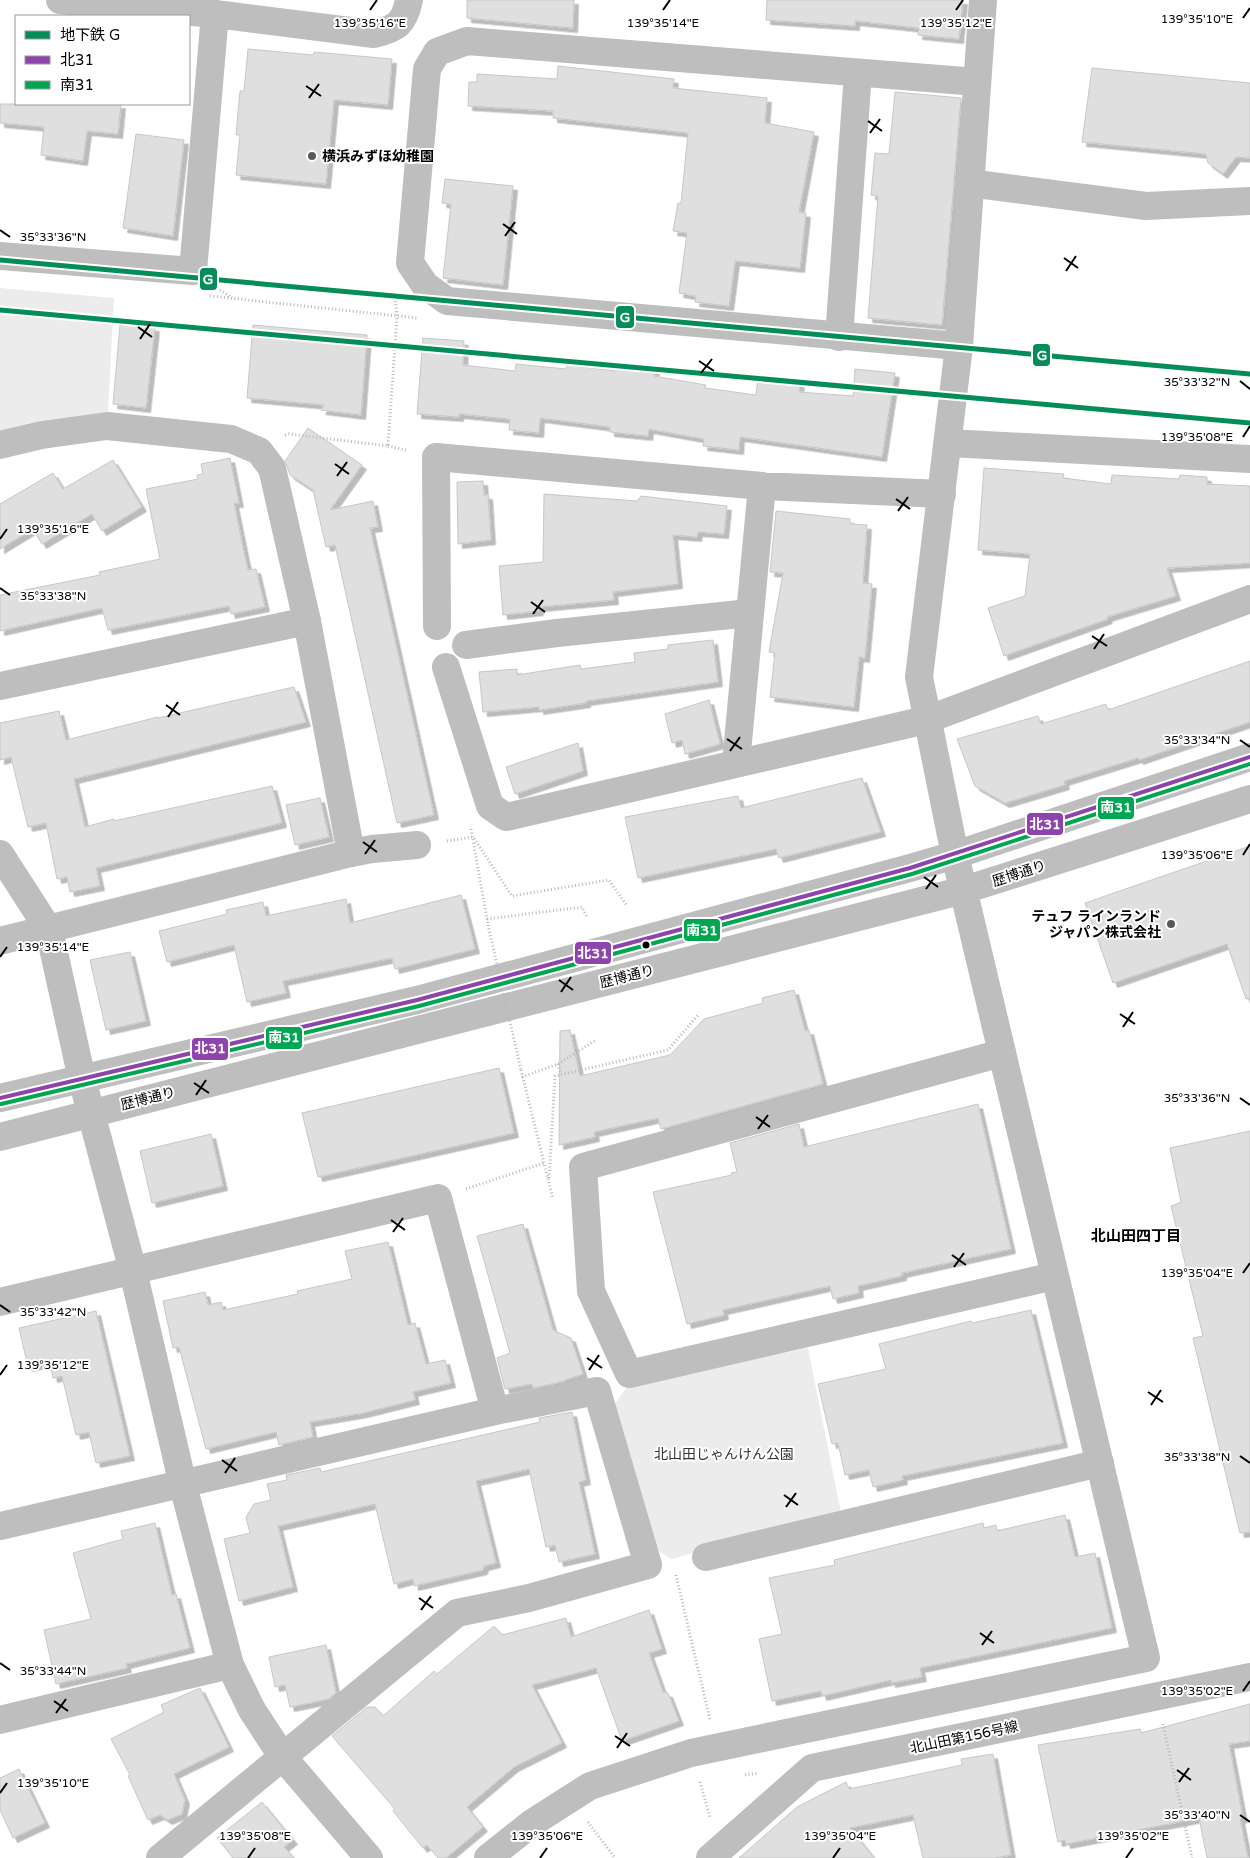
<svg xmlns="http://www.w3.org/2000/svg" width="1250" height="1858" font-family="'Varela Round','Noto Sans JP',sans-serif">
<style>
.green{fill:#ececec}
.building{fill:#dfdfdf;stroke:#c7c7c7;filter:url(#shadow)}
.lines{fill:none;stroke-linecap:round;stroke-linejoin:round}
.path{stroke:#b9b9b9;stroke-width:3;stroke-dasharray:1 2.5;stroke-linecap:butt}
.minor{stroke:#bebebe;stroke-width:28}
.path-bridge{stroke:#b9b9b9;stroke-width:3;stroke-dasharray:1 2.5;stroke-linecap:butt}
.bus-1-casing{stroke:#fff;stroke-width:8}
.bus-2-casing{stroke:#fff;stroke-width:8}
.bus-1{stroke:#8e44ad;stroke-width:4}
.bus-2{stroke:#00a651;stroke-width:4}
.metro-1-casing{stroke:#fff;stroke-width:9}
.metro-1{stroke:#048d58;stroke-width:5}
.ticks{fill:none;stroke:#000;stroke-width:2}
.poi-dot{fill:#595959;stroke:#fff;stroke-width:2}
.bus-dot{fill:#000;stroke:#fff;stroke-width:2}
.labels{text-anchor:middle;stroke-width:4;stroke-linejoin:round;paint-order:stroke}
.poi-label{font-size:14px;font-weight:bold;fill:#000;stroke:#fff;text-anchor:start}
.street-label{font-size:14px;fill:#000;stroke:#fff}
.park-label{font-size:14px;fill:#333;stroke:#fff}
.neighbourhood-label{font-size:15px;font-weight:bold;fill:#000;stroke:#fff}
.ticks-label{font-size:12px;text-anchor:middle;fill:#000;stroke:#fff;stroke-width:4;stroke-linejoin:round;paint-order:stroke}
.line-badge{stroke:#fff;stroke-width:2}
.badge-label{font-size:14px;text-anchor:middle;font-weight:bold;fill:#fff}
</style>
<defs>
<filter id="shadow"><feDropShadow dx="4.5" dy="4.5" stdDeviation="0" flood-color="#0004"/></filter>
</defs>
<rect width="100%" height="100%" fill="#fff"/>
<g class="green">
<polygon points="0,288 114,298 108,412 0,434"/>
<polygon points="808,1348 841,1513 671,1559 656,1549 615,1404 628,1385"/>
</g>
<g class="building">
<polygon points="467,0 574,0 573,28 467,18"/>
<polygon points="767,0 963,0 959,39 918,35 919,28 855,21 855,26 766,20"/>
<polygon points="248,49 313,55 314,52 392,59 388,105 334,100 326,184 236,175 240,135 236,135 240,91 244,91"/>
<polygon points="558,66 674,79 673,88 767,98 765,123 814,132 799,212 806,213 800,268 735,261 729,306 695,302 696,296 679,293 687,233 673,231 678,203 681,203 688,133 553,118 553,111 468,106 469,82 477,82 477,74 557,79"/>
<polygon points="1092,68 1250,83 1250,158 1236,157 1223,174 1208,163 1206,154 1082,142"/>
<polygon points="895,92 961,98 942,325 868,318 878,196 871,195 875,153 889,154"/>
<polygon points="0,104 121,104 118,134 87,131 83,161 41,155 44,127 0,123"/>
<polygon points="136,134 184,140 173,236 123,228"/>
<polygon points="445,179 513,186 503,285 443,278 451,204 442,203"/>
<polygon points="120,325 155,327 146,408 113,404"/>
<polygon points="253,325 367,335 361,415 321,410 324,405 247,398"/>
<polygon points="423,338 464,341 463,365 515,371 516,364 566,369 567,365 616,371 617,364 655,369 654,376 706,385 705,388 756,395 758,378 800,383 799,392 853,396 855,369 895,373 882,457 740,437 739,450 703,446 704,439 649,429 648,436 610,432 610,427 540,418 539,433 509,430 510,419 459,414 459,417 417,414"/>
<polygon points="308,428 362,465 330,510 373,501 378,527 370,528 434,815 397,823 335,545 326,547 313,490 290,475 285,461"/>
<polygon points="230,458 239,503 234,503 245,557 248,570 256,569 265,607 231,614 229,606 108,630 102,608 0,631 0,595 100,575 99,572 160,559 146,489 198,479 197,475 203,474 201,464"/>
<polygon points="113,460 142,507 102,531 92,514 42,544 33,529 0,549 0,504 53,473 63,489"/>
<polygon points="984,468 1064,474 1063,478 1111,484 1112,475 1179,479 1180,475 1207,477 1207,484 1250,486 1250,563 1167,568 1176,596 1107,617 1108,619 1004,656 988,608 1025,596 1030,554 978,550"/>
<polygon points="483,481 484,495 488,495 491,540 458,544 457,482"/>
<polygon points="544,494 637,501 641,496 727,506 724,534 698,532 697,537 673,535 678,584 613,592 614,600 539,607 539,611 503,615 499,566 543,562"/>
<polygon points="776,511 850,519 850,524 867,525 863,583 872,584 865,658 859,657 854,707 770,697 775,653 769,652 783,573 770,572"/>
<polygon points="713,640 718,682 586,701 586,703 539,710 539,707 483,712 479,672 517,669 517,675 580,665 581,669 635,662 634,653 668,649 668,645"/>
<polygon points="1250,661 1250,722 1139,760 1138,758 1064,781 1065,785 1005,803 975,786 957,739 1038,716 1041,724 1106,704 1108,710"/>
<polygon points="294,687 306,722 74,779 85,827 114,819 114,821 272,786 282,823 96,868 100,886 70,892 67,877 57,879 46,823 28,827 11,757 0,760 0,723 59,711 66,740 158,717 158,718"/>
<polygon points="709,700 720,744 685,754 682,740 672,743 665,714"/>
<polygon points="578,743 583,771 515,794 506,767"/>
<polygon points="862,778 881,832 779,858 776,849 638,878 625,817 738,796 741,808"/>
<polygon points="320,798 329,837 295,845 286,805"/>
<polygon points="1250,846 1250,998 1246,999 1227,944 1113,983 1085,903"/>
<polygon points="461,895 475,949 395,969 392,958 283,981 286,993 247,1002 234,945 167,962 159,931 227,914 226,910 263,902 266,916 346,899 350,923"/>
<polygon points="130,952 146,1021 106,1030 90,960"/>
<polygon points="794,990 805,1031 809,1030 823,1084 661,1129 658,1118 594,1132 595,1137 559,1145 560,1031 570,1030 580,1076 670,1055 704,1019 763,1003 762,998"/>
<polygon points="499,1068 514,1133 318,1177 302,1113"/>
<polygon points="978,1104 1011,1249 902,1273 902,1276 858,1286 859,1293 833,1299 830,1286 723,1310 724,1315 687,1324 653,1192 732,1175 731,1173 737,1172 730,1143 799,1124 804,1147"/>
<polygon points="1250,1131 1250,1532 1240,1533 1193,1338 1203,1336 1171,1206 1181,1202 1170,1148"/>
<polygon points="211,1134 223,1186 152,1203 140,1151"/>
<polygon points="523,1224 553,1330 571,1338 583,1374 565,1380 565,1381 533,1388 532,1384 505,1389 497,1358 510,1353 477,1236"/>
<polygon points="388,1242 408,1325 415,1323 426,1364 445,1360 451,1383 413,1392 415,1400 363,1413 310,1422 313,1437 279,1445 276,1432 206,1449 179,1347 173,1348 163,1301 205,1292 208,1305 221,1302 223,1310 298,1294 297,1291 352,1279 345,1251"/>
<polygon points="1031,1310 1063,1443 902,1476 903,1480 873,1487 869,1470 845,1475 838,1443 832,1444 818,1384 886,1369 879,1344 971,1321 972,1323"/>
<polygon points="96,1311 130,1456 96,1463 89,1432 76,1435 62,1376 53,1378 50,1362 28,1367 19,1328"/>
<polygon points="572,1412 586,1480 579,1482 595,1554 559,1562 555,1545 546,1547 529,1469 476,1481 496,1563 484,1566 483,1570 414,1586 413,1579 394,1584 375,1504 278,1526 293,1587 239,1601 224,1539 250,1533 246,1517 254,1504 271,1500 267,1484 287,1480 286,1475 320,1468 321,1472 540,1422 539,1418"/>
<polygon points="1065,1515 1075,1557 1095,1553 1112,1628 920,1668 922,1677 891,1683 891,1680 822,1696 821,1691 772,1701 759,1639 782,1634 769,1578 835,1565 834,1560 983,1523 984,1528 996,1525 997,1531"/>
<polygon points="155,1523 172,1595 176,1594 190,1648 126,1664 127,1668 56,1684 44,1630 91,1619 73,1553 123,1539 121,1531"/>
<polygon points="649,1610 662,1649 649,1653 663,1692 668,1693 679,1721 622,1741 596,1668 532,1685 562,1743 514,1767 467,1807 483,1827 446,1858 438,1858 427,1845 423,1848 393,1811 395,1809 332,1736 367,1707 375,1707 383,1716 434,1671 437,1674 494,1626 502,1635 566,1618 571,1637"/>
<polygon points="326,1645 336,1693 329,1699 290,1707 285,1685 275,1687 269,1657"/>
<polygon points="200,1688 229,1747 174,1774 185,1800 182,1814 168,1820 160,1815 148,1820 128,1776 130,1775 111,1739 164,1712 161,1705"/>
<polygon points="1250,1704 1250,1741 1229,1744 1243,1818 1240,1819 1248,1858 1207,1858 1199,1818 1066,1844 1065,1840 1058,1842 1038,1745 1140,1729 1141,1733"/>
<polygon points="993,1754 1011,1855 995,1858 923,1858 913,1815 850,1828 874,1858 739,1858 797,1807 846,1782 849,1789 962,1765 961,1759"/>
<polygon points="19,1769 45,1823 13,1838 0,1810 0,1778"/>
<polygon points="262,1802 293,1840 284,1847 294,1858 233,1858 217,1838"/>
</g>
<g class="lines">
<g class="path">
<polyline points="217,288 232,298"/>
<polyline points="210,296 417,318"/>
<polyline points="285,435 289,434 388,446 397,316 395,296"/>
<polyline points="388,446 406,450"/>
<polyline points="471,829 488,925"/>
<polyline points="447,841 473,837 512,896 609,880 627,906"/>
<polyline points="487,919 582,907 587,917"/>
<polyline points="558,1064 561,1074"/>
<polyline points="521,1070 553,1199"/>
<polyline points="522,1077 558,1064 596,1040"/>
<polyline points="549,1178 555,1076 668,1050 699,1014"/>
<polyline points="466,1189 544,1163"/>
<polyline points="676,1575 710,1720"/>
<polyline points="1163,1724 1192,1858"/>
<polyline points="745,1775 758,1773"/>
<polyline points="700,1782 710,1817"/>
<polyline points="588,1822 615,1858"/>
</g>
<g class="minor">
<path d="M60 0 215 14 374 34C397 28 404 24 409 0"/>
<polyline points="969,183 1146,206 1250,201"/>
<polyline points="0,256 193,271 215,14"/>
<polyline points="839,337 858,73"/>
<polyline points="959,346 447,301 425,285 410,263 427,69 437,52 467,41 977,82"/>
<polyline points="949,443 1250,459"/>
<polyline points="0,445 42,435 107,426 231,439 259,451 272,468 307,621 351,853 0,941"/>
<polyline points="437,626 436,457 762,486 942,494"/>
<polyline points="466,645 557,633 750,613"/>
<polyline points="446,667 490,806 506,817 926,720 1250,599"/>
<polyline points="0,686 307,621"/>
<polyline points="736,763 762,486"/>
<polyline points="351,853 372,849 417,845"/>
<polyline points="0,854 49,930 82,1079 133,1271 183,1485 230,1665 252,1710 282,1756 369,1858"/>
<polyline points="1002,1053 583,1167 591,1291 629,1374 1054,1276"/>
<polyline points="0,1098 417,1000 910,868 955,855 1250,757"/>
<polyline points="0,1137 964,890 1250,799"/>
<polyline points="0,1302 438,1198 495,1411"/>
<polyline points="0,1526 495,1411 597,1391 648,1565 529,1598 457,1613 160,1858"/>
<polyline points="706,1557 1100,1463"/>
<polyline points="0,1720 230,1665"/>
<polyline points="488,1858 532,1823 590,1786 691,1753 1146,1658 955,855 919,677 959,346 983,0"/>
<polyline points="710,1858 812,1768 1250,1677"/>
</g>
<polyline class="path-bridge" points="488,925 521,1070"/>
<defs>
<polyline id="bus-1" points="0,1098 417,1000 910,868 1250,757"/>
<polyline id="bus-2" points="1,1104 419,1006 912,874 1250,764"/>
</defs>
<use href="#bus-1" class="bus-1-casing"/>
<use href="#bus-2" class="bus-2-casing"/>
<use href="#bus-1" class="bus-1"/>
<use href="#bus-2" class="bus-2"/>
<defs>
<g id="metro-1">
<polyline points="0,260 1250,374"/>
<polyline points="0,310 1250,423"/>
</g>
</defs>
<use href="#metro-1" class="metro-1-casing"/>
<use href="#metro-1" class="metro-1"/>
</g>
<path class="ticks" d="M370 10 377 0M663 10 670 0M956 10 963 0M1243 18 1250 8M306 86 321 96M309 98 319 84M868 121 882 131M870 133 880 119M503 224 517 234M0 230 10 237M505 236 515 222M1064 258 1078 268M1066 271 1076 256M138 327 152 337M140 339 150 324M699 361 714 371M701 373 712 359M1240 381 1250 389M1243 437 1250 426M335 464 349 474M337 476 347 462M896 499 910 509M898 511 908 497M0 539 7 529M0 588 10 595M531 602 545 612M533 614 543 600M1092 636 1107 646M1094 649 1104 634M166 705 180 715M168 717 178 702M727 739 742 749M1240 740 1250 747M730 751 740 737M363 842 377 852M365 854 375 840M1243 855 1250 844M924 877 938 887M926 889 936 875M0 957 7 947M559 980 573 990M561 992 571 977M1120 1014 1135 1024M1123 1027 1133 1012M194 1083 209 1093M196 1095 206 1080M1240 1098 1250 1105M756 1117 770 1127M758 1129 768 1115M391 1220 405 1230M393 1232 403 1218M952 1255 966 1265M954 1267 964 1253M1243 1273 1250 1263M0 1305 10 1312M587 1358 602 1368M589 1370 599 1355M0 1375 7 1365M1148 1392 1163 1402M1151 1405 1161 1390M1240 1456 1250 1463M222 1460 237 1471M225 1473 235 1458M784 1495 798 1505M786 1507 796 1493M419 1598 433 1608M421 1610 431 1596M980 1633 994 1643M982 1645 992 1631M0 1663 10 1670M1243 1691 1250 1681M54 1701 68 1711M56 1713 66 1699M615 1736 630 1746M617 1748 627 1733M1177 1770 1191 1780M1179 1782 1189 1768M0 1793 7 1783M1240 1815 1250 1822M248 1858 255 1848M540 1858 547 1848M833 1858 840 1848M1126 1858 1133 1848"/>
<g class="poi-dot">
<circle cx="312" cy="156" r="5"/>
<circle cx="1171" cy="924" r="5"/>
</g>
<circle class="bus-dot" cx="646" cy="945" r="4.5"/>
<g class="labels">
<g class="poi-label">
<text x="322" y="161">横浜みずほ幼稚園</text>
<text x="1161" y="921" text-anchor="end">テュフ ラインランド<tspan x="1161" dy="16">ジャパン株式会社</tspan></text>
</g>
<g class="street-label">
<text transform="translate(1019 873) rotate(-18)" y="5">歴博通り</text>
<text transform="translate(627 976) rotate(-14)" y="5">歴博通り</text>
<text transform="translate(148 1098) rotate(-14)" y="5">歴博通り</text>
<text transform="translate(964 1737) rotate(-12)" y="5">北山田第156号線</text>
</g>
<g class="park-label">
<text x="724" y="1459">北山田じゃんけん公園</text>
</g>
<g class="neighbourhood-label">
<text x="1136" y="1241">北山田四丁目</text>
</g>
</g>
<g class="ticks-label">
<text x="1197" y="23">139°35'10"E</text>
<text x="370" y="27">139°35'16"E</text>
<text x="663" y="27">139°35'14"E</text>
<text x="956" y="27">139°35'12"E</text>
<text x="53" y="241">35°33'36"N</text>
<text x="1197" y="386">35°33'32"N</text>
<text x="1197" y="441">139°35'08"E</text>
<text x="53" y="533">139°35'16"E</text>
<text x="53" y="600">35°33'38"N</text>
<text x="1197" y="744">35°33'34"N</text>
<text x="1197" y="859">139°35'06"E</text>
<text x="53" y="951">139°35'14"E</text>
<text x="1197" y="1102">35°33'36"N</text>
<text x="1197" y="1277">139°35'04"E</text>
<text x="53" y="1316">35°33'42"N</text>
<text x="53" y="1369">139°35'12"E</text>
<text x="1197" y="1461">35°33'38"N</text>
<text x="53" y="1675">35°33'44"N</text>
<text x="1197" y="1695">139°35'02"E</text>
<text x="53" y="1787">139°35'10"E</text>
<text x="1197" y="1819">35°33'40"N</text>
<text x="255" y="1840">139°35'08"E</text>
<text x="547" y="1840">139°35'06"E</text>
<text x="840" y="1840">139°35'04"E</text>
<text x="1133" y="1840">139°35'02"E</text>
</g>
<g class="line-badge">
<rect x="199" y="267" width="19" height="24" rx="5" fill="#048d58"/>
<rect x="615" y="305" width="20" height="24" rx="5" fill="#048d58"/>
<rect x="1032" y="343" width="19" height="24" rx="5" fill="#048d58"/>
<rect x="1097" y="796" width="38" height="24" rx="5" fill="#00a651"/>
<rect x="1026" y="812" width="38" height="24" rx="5" fill="#8e44ad"/>
<rect x="683" y="918" width="38" height="24" rx="5" fill="#00a651"/>
<rect x="574" y="941" width="38" height="24" rx="5" fill="#8e44ad"/>
<rect x="265" y="1026" width="38" height="24" rx="5" fill="#00a651"/>
<rect x="191" y="1037" width="38" height="24" rx="5" fill="#8e44ad"/>
</g>
<g class="badge-label">
<text x="208" y="284">G</text>
<text x="625" y="322">G</text>
<text x="1042" y="360">G</text>
<text x="1116" y="812">南31</text>
<text x="1045" y="829">北31</text>
<text x="702" y="935">南31</text>
<text x="593" y="958">北31</text>
<text x="284" y="1042">南31</text>
<text x="210" y="1053">北31</text>
</g>
<rect x="15" y="15" width="175" height="90" fill="#ffffff" stroke="#999999"/>
<rect x="25" y="31" width="25" height="8" fill="#048d58" stroke="#999999"/>
<text x="60" y="40" font-size="15" fill="#000000">地下鉄 G</text>
<rect x="25" y="56" width="25" height="8" fill="#8e44ad" stroke="#999999"/>
<text x="60" y="65" font-size="15" fill="#000000">北31</text>
<rect x="25" y="81" width="25" height="8" fill="#00a651" stroke="#999999"/>
<text x="60" y="90" font-size="15" fill="#000000">南31</text>
</svg>
